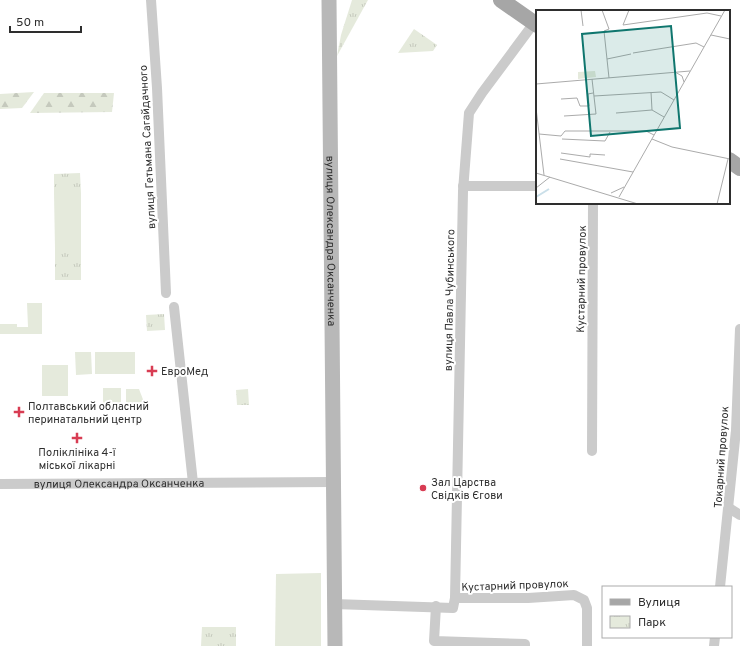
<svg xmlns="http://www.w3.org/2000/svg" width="740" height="646" font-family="Overpass,sans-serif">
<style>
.grass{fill:#e5eadc}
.forest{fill:url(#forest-firs)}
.park{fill:url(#park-tufts)}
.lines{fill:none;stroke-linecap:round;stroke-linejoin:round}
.minor{stroke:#cbcbcb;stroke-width:10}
.secondary{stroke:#b8b8b8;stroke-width:15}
.primary{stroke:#a6a6a6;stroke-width:16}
.poi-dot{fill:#d83c53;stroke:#fff;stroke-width:1.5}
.labels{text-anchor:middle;stroke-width:4;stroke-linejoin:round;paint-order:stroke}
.street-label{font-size:11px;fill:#2e2e2e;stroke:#fff}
.poi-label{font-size:11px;fill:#2e2e2e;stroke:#fff;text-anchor:start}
.inset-river{fill:none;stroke:#cadfe9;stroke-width:2}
.inset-road{fill:none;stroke:#ababab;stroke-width:1}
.view{fill:#0f766e;fill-opacity:0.15;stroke:#0f766e;stroke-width:2}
.inset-edge{fill:none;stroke:#2e2e2e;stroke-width:2}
</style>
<defs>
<pattern id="forest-firs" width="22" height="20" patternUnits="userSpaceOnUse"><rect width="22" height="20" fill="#e5eadc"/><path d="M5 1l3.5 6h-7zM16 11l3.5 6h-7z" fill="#c5c9bd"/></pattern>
<pattern id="park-tufts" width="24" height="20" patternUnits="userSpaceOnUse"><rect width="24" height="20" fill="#e5eadc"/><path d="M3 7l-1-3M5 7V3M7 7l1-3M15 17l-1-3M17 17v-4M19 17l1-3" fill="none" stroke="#c5c9bd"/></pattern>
</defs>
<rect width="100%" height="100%" fill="#fff"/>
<g class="grass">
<polygon points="54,193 81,193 81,249 55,249"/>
<polygon points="27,303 42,303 42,334 0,334 0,324 17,324 17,327 28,327"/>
<polygon points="75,352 91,352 92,374 76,375"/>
<rect x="95" y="352" width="40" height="22"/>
<rect x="42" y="365" width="26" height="31"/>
<polygon points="103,388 121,388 121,408 103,407"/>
<polygon points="126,389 139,389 147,410 126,410"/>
<polygon points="321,573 321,646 275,646 276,574"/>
</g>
<g class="forest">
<polygon points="34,92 22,108 0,109 0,94"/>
<polygon points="44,93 114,93 112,112 30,113"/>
</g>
<g class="park">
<polygon points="352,0 368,0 337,56 341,35"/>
<polygon points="414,29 437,45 433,51 398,53"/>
<polygon points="80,173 81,193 54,193 54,174"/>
<rect x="55" y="249" width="26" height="31"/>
<polygon points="164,314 165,330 147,331 146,315"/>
<polygon points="248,389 249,405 237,405 236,390"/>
<polygon points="202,627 236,627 236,646 201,646"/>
</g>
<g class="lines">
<g class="minor">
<polyline points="151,0 157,88 166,293"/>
<polyline points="463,186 537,186"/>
<polyline points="174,307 193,483"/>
<polyline points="592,451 593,203"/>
<path id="s1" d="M0 484 333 482"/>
<polyline points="729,508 740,515"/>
<polyline points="720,587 736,430 740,329"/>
<polyline points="455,598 463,191 469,113 482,93 534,23"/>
<polyline points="334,604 453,608 455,598 528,598 574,595 584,600 587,608 587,646"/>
<polyline points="436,606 434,641 525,644 525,646"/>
<polyline points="714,646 715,637"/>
</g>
<path class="secondary" id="s2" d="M329 0 335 646"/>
<g class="primary">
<polyline points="501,0 537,25"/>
<polyline points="729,160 740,168"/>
</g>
</g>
<g class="poi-dot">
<path d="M150 365h4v4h4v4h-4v4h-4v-4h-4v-4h4z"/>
<path d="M17 406h4v4h4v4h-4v4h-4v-4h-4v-4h4z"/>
<path d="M75 432h4v4h4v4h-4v4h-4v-4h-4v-4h4z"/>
<circle cx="423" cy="488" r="4"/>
</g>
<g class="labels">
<g class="street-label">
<text transform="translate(147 147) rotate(-93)" y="4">вулиця Гетьмана Сагайдачного</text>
<text dy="4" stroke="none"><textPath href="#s2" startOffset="241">вулиця Олександра Оксанченка</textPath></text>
<text transform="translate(581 279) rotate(-89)" y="4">Кустарний провулок</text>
<text transform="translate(449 300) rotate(-89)" y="4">вулиця Павла Чубинського</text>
<text transform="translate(721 457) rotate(-86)" y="4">Токарний провулок</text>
<text dy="4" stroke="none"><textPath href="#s1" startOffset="119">вулиця Олександра Оксанченка</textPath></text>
<text transform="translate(515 585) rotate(-2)" y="4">Кустарний провулок</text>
</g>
<g class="poi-label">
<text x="161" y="375">ЕвроМед</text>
<text x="28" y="410">Полтавський обласний<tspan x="28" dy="13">перинатальний центр</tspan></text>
<text x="77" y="456" text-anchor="middle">Поліклініка 4-ї<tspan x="77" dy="13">міської лікарні</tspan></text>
<text x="431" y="486">Зал Царства<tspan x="431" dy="13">Cвідків Єгови</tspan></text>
</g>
</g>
<g transform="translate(536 10)">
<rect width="194" height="194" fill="#fff"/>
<path d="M59 61 60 67 42 69V62Z" fill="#e5eadc"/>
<path class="inset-river" d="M0 187 13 179"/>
<path class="inset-road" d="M45 0 47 16M66 0 73 19 68 21 73 68M93 0 87 15 171 3 185 6M175 25 194 29M97 43 160 33 168 37M71 49 95 44M139 62 146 66 148 72M0 74 154 61M115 82 116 100M58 86 125 82 138 90M25 89 41 88 44 96H53L52 84 57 83M0 98 8 165M80 103 116 100 128 107M28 106 60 104 56 69M3 124 25 126 29 121H110L118 125M26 129 69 131 74 122M116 129 136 137 194 149M25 143 54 147V144L69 145M24 149 97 162M0 163 102 194M0 178 14 167M75 183 88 177M83 187 189 0M181 194 192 149"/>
<path class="view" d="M135 16 144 118 55 126 46 24Z"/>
<rect width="194" height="194" class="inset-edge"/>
</g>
<rect x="602" y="586" width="130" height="52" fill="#ffffff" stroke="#ababab"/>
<rect x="610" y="599" width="20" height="6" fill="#a6a6a6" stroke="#ababab"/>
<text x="638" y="606" font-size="12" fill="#2e2e2e">Вулиця</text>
<rect x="610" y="616" width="20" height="12" fill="url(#park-tufts)" stroke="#ababab"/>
<text x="638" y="626" font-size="12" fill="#2e2e2e">Парк</text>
<path d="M10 26v6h71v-6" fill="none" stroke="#2e2e2e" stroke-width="2"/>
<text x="16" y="26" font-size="12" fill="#2e2e2e" stroke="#ffffff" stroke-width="3" paint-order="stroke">50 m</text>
</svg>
